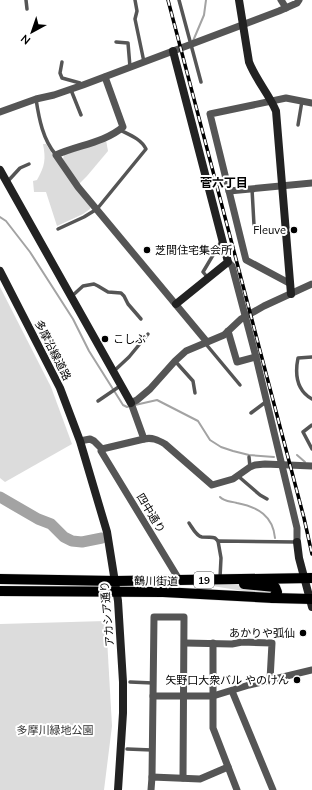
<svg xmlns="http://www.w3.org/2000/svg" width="312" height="790" font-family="Mulish,'Noto Sans JP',sans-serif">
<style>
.green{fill:#dcdcdc}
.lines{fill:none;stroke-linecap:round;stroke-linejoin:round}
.stream{stroke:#a3a3a3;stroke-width:2}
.river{stroke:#a3a3a3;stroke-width:11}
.primary-casing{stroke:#dbdbdb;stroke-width:11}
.lane{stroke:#555;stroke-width:3.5}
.street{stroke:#555;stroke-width:7}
.secondary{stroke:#222;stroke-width:8}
.primary{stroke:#000;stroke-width:10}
.rail-casing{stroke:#000;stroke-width:3.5}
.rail{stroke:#fff;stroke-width:2;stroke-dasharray:6;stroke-linecap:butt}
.poi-dot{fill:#000;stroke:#fff;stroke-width:1.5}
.labels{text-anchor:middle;stroke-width:4;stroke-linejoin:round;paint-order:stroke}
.shield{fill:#fff;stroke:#4c4c4c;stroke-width:1}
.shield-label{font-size:10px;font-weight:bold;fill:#000}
.poi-label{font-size:11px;fill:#000;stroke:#fff;text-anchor:end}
.street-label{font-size:11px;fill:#000;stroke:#fff}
.park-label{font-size:11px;fill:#333;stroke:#fff}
.neighbourhood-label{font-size:12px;font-weight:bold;fill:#000;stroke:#fff}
</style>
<rect width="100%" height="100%" fill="#fff"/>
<g class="green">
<polygon points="106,140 108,151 87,176 79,184 63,159 64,155"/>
<path d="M43 144H46L57 162 90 205V209L83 214 57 226 46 192H34L33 181 37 180C45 166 46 159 43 144Z"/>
<polygon points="0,287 51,387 72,444 5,482 0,478"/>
<path d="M200 584C223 581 247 588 270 588L274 594H262Z"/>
<polygon points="106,621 112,726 104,790 0,790 0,624"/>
</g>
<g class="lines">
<g class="stream">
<polyline points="193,41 204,15 206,0"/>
<polyline points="0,217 6,221 30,252 73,319 89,351 123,405 127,407 130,406"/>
<polyline points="135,405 157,400 198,421 210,440 221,447 233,451 249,455 274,457"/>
<polyline points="297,455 305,462"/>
<path d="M220 497C225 502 230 501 237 503 258 507 273 516 275 538"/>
</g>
<polyline class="river" points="0,497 38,519 51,524 64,537 72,541 82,542 102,538"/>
<defs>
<g id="primary">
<polyline points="0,579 116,581 312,578"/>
<polyline points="244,584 275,587 277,592 273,598"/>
<polyline points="0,591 163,592 273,598 312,599"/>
</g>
</defs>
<use href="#primary" class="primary-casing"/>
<g class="lane">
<polyline points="26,0 27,9"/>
<polyline points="135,0 137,11 135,19 144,62"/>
<polyline points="179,0 201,82"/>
<polyline points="116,42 128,43 130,67"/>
<polyline points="62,62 60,73 62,78 80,83 83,85"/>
<polyline points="71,90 81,115"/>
<path d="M36 99C39 119 43 140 56 155"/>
<polyline points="298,125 302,101"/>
<polyline points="8,181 20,168 29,164"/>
<polyline points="252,189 254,225"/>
<path d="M58 229 84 217 97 209 146 149C141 139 130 135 120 130"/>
<polyline points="208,278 203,272 222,240"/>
<polyline points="72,296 83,286 94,284 98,286 108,292 121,293 124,296 128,304 141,319"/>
<polyline points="205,343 240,385"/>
<path d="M312 357 298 358C295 373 296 390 312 399"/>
<polyline points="175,361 193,381 195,393"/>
<polyline points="114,371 129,357 148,334"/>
<polyline points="98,401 120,386"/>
<polyline points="251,413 267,401"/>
<polyline points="312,425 303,432 312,449"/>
<polyline points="249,457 250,467"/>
<polyline points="238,476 260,495 267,499"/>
<path d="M189 523C192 527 196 536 202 537 206 537 211 537 215 538L218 541"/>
<polyline points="220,578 221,558 218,541 296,542"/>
<polyline points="130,682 153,683"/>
<polyline points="127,749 152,750"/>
</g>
<g class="street">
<polyline points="281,0 286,8"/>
<path d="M105 77 123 127C104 143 78 145 56 155L78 187 207 342"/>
<polyline points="0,112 36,99 54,95 83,85 279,11 297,3 299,0"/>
<polyline points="229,191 312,183"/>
<polyline points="228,262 232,266 256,357 297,528 297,542"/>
<polyline points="289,283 246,260 210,114 286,98 312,103"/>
<polyline points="228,331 237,362 256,357"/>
<polyline points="144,439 131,403 137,400 150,389 175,361 186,351 224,335 241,319 264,306 312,284"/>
<polyline points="80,441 90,439 94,441 102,449"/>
<path d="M102 449 144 439C152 437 158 440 165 444L212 485 233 479 250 467 255 465 265 464 312 466"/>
<polyline points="102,449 101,451 104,456 180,581"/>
<polyline points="185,643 232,644 242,642 272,643 270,680"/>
<polyline points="213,643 213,728 237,790"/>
<polyline points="232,691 273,790"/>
<polyline points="153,696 213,696 249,685 312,670"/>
<polyline points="152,777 154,617 184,617 183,778"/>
<polyline points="151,790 152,777 200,779 228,767"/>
</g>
<g class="secondary">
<path d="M239 0 249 62C256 80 269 94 276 111L291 294"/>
<polyline points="173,51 228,262 176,304"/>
<polyline points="0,170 131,403"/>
<polyline points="0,271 60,388 80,441 107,532 118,601 123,682 123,713 118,790"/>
<polyline points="297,542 299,558 312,607"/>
</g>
<use href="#primary" class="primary"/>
<defs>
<polyline id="rail" points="168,0 304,518 312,554"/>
</defs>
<use href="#rail" class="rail-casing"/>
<use href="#rail" class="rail"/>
</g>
<g class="poi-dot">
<circle cx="294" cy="230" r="4"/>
<circle cx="147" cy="250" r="4"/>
<circle cx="105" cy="339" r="4"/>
<circle cx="303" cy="633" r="4"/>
<circle cx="297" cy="680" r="4"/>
</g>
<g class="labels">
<rect class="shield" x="194" y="572" width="20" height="16" rx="3"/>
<g class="shield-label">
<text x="204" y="584">19</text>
</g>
<g class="poi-label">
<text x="286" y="234">Fleuve</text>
<text x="155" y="254" text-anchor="start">芝間住宅集会所</text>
<text x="113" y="343" text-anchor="start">こしぶ</text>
<text x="295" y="637">あかりや弧仙</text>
<text x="289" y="684">矢野口大衆バル やのけん</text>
</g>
<g class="street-label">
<text transform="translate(53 350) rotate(63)" y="4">多摩沿線道路</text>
<text transform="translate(151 513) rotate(59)" y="4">四中通り</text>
<text transform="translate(156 581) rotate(1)" y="4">鶴川街道</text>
<text transform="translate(107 614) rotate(-95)" y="4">アカシア通り</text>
</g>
<g class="park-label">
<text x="55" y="734">多摩川緑地公園</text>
</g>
<g class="neighbourhood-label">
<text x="224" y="187">菅六丁目</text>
</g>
</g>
<g transform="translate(32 32) rotate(220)" stroke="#ffffff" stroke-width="3" paint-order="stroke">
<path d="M0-3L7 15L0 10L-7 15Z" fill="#000000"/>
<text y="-6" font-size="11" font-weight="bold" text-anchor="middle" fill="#000000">N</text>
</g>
</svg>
